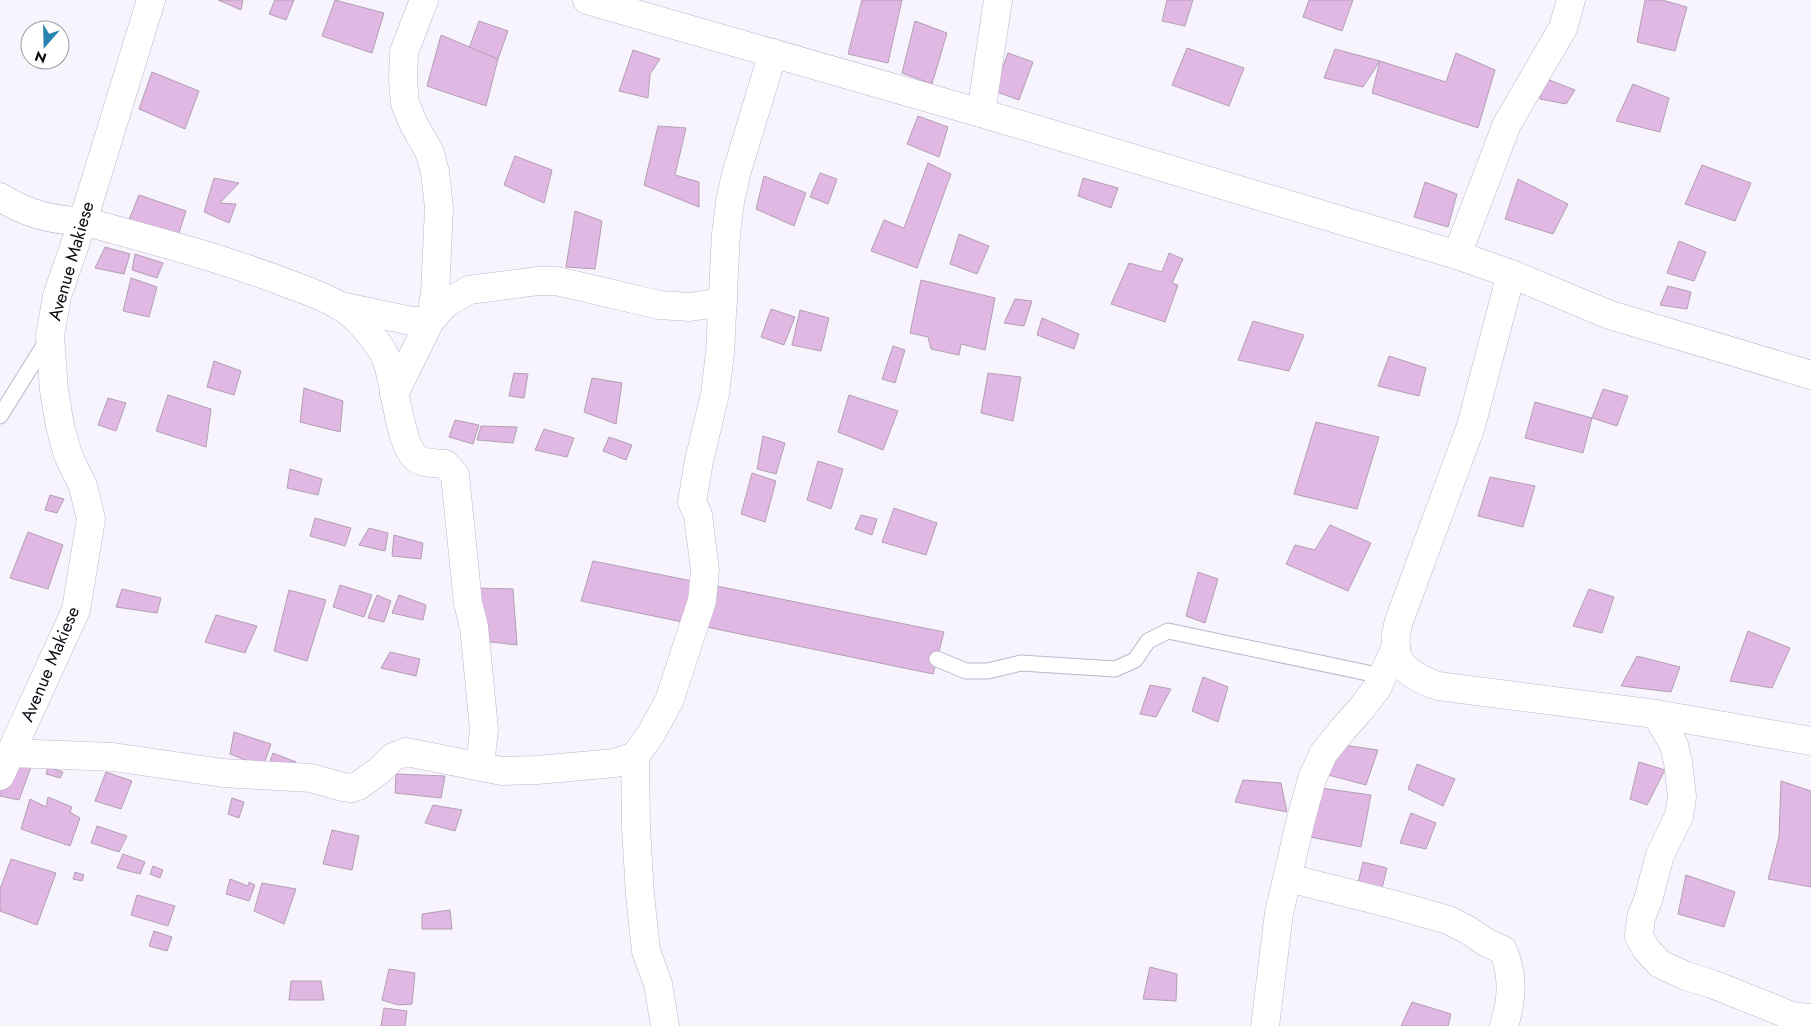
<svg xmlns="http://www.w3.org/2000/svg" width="1811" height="1026" font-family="Jost,sans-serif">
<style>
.building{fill:#e1b7e4;stroke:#b2a0b3}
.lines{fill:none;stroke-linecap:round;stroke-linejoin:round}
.service-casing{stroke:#bfb5cd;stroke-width:17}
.minor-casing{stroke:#bfb5cd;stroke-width:29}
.service{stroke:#fff;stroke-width:15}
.minor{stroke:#fff;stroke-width:28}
.labels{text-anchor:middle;stroke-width:4.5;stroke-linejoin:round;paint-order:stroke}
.street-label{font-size:18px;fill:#0e0b13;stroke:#fff}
</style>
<rect width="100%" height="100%" fill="#f8f4fd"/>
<g class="building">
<polygon points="218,0 243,0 241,10"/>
<polygon points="275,0 294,0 286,20 269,14"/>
<polygon points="335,0 384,13 372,53 322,36"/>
<polygon points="862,0 902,0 888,63 848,54"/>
<polygon points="1167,0 1193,0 1185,26 1162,21"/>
<polygon points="1309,0 1353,0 1342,31 1303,17"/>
<polygon points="1645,0 1662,0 1687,7 1675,51 1637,42"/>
<polygon points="479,21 508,31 498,59 469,48"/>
<polygon points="915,21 947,33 932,84 902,73"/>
<polygon points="441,35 498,59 486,106 427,86"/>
<polygon points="1187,48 1244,68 1229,106 1172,85"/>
<polygon points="1335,49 1380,61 1363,87 1324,78"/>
<polygon points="633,50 660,59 650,74 648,98 619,91"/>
<polygon points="1008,53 1033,62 1019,100 994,91"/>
<polygon points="1456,53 1495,70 1478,128 1372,93 1380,61 1446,82"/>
<polygon points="152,72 199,91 185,129 139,109"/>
<polygon points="1544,78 1575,90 1566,104 1540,99"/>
<polygon points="1633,84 1669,98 1660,132 1616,121"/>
<polygon points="918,116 948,127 939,157 907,144"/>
<polygon points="658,126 686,128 675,175 699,182 699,207 644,185"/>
<polygon points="515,156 552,170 544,203 504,185"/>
<polygon points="928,163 951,174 917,268 871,251 884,220 904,228"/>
<polygon points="1702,165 1751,183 1735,221 1685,204"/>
<polygon points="820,173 837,179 828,204 810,197"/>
<polygon points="764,176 806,193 794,226 756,209"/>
<polygon points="214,178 239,183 220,203 236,204 229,223 204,212"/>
<polygon points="1083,178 1118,188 1111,208 1078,196"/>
<polygon points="1518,179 1568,204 1553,234 1505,219"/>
<polygon points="1425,182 1457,194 1448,227 1414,217"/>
<polygon points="139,195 186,211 178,236 128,222"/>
<polygon points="575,211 602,221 595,269 566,267"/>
<polygon points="959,234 989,246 977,274 950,264"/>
<polygon points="1679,241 1706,252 1694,281 1667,273"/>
<polygon points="105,247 130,254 124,274 95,268"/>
<polygon points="1169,253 1183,259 1172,283 1178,285 1165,322 1111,304 1129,263 1162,272"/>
<polygon points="135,254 163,263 157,278 132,270"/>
<polygon points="131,278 157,287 149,317 123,311"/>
<polygon points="921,280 995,298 985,350 961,344 959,355 931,349 928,337 910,333"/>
<polygon points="1668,286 1691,292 1687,309 1660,305"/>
<polygon points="1015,299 1032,301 1024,326 1004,323"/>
<polygon points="771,309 795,317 784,345 761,337"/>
<polygon points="800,310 829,318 821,351 792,345"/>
<polygon points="1042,318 1079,334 1074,349 1037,335"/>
<polygon points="1253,321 1304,335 1289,371 1238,360"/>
<polygon points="893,346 905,350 895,383 882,379"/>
<polygon points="1389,356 1426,368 1419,396 1378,386"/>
<polygon points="214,361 241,371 234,395 207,387"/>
<polygon points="514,373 528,374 524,398 509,396"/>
<polygon points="988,373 1021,377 1013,421 981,413"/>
<polygon points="592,378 622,383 616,424 584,412"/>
<polygon points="304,388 343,401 340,432 300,422"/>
<polygon points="1603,389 1628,396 1617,426 1592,418"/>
<polygon points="168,395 211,409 206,447 156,431"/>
<polygon points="849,395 898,411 883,450 838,432"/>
<polygon points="108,398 126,403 116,431 98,425"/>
<polygon points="1535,402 1592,418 1583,453 1525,438"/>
<polygon points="455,420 479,425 473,444 449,437"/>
<polygon points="1316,422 1379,437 1357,509 1294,494"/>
<polygon points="481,426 517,427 513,443 477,440"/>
<polygon points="544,429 574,438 567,457 535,450"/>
<polygon points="763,436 785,443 776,474 757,469"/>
<polygon points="609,437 632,445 626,460 603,451"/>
<polygon points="818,461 843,469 831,509 807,500"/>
<polygon points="290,469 322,479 318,495 287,488"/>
<polygon points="752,473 776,481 765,522 741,514"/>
<polygon points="1490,477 1535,486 1523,527 1478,516"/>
<polygon points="50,495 64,499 57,513 45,510"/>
<polygon points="894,508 937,523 926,555 882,542"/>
<polygon points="861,515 877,519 872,535 855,529"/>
<polygon points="315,518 351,528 345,546 310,536"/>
<polygon points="1330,525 1371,543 1348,591 1286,564 1295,545 1315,550"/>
<polygon points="369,528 388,533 385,551 359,545"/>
<polygon points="28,532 63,545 48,589 10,578"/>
<polygon points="394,535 423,543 421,559 392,556"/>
<polygon points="593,561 944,632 933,674 581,601"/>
<polygon points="1198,572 1218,579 1205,623 1186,616"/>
<polygon points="340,585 372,595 364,617 333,607"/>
<polygon points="473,588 513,589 517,645 482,641"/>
<polygon points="122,589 161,598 157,613 116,607"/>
<polygon points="1589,589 1614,597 1602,633 1573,626"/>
<polygon points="289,590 326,600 307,661 274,651"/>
<polygon points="377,595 391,601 384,622 368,618"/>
<polygon points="399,595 426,605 423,620 392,613"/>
<polygon points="216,615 257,626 245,653 205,642"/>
<polygon points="1748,631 1790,648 1772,688 1730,681"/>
<polygon points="390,652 420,659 416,676 381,668"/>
<polygon points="1637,656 1680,667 1671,692 1621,686"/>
<polygon points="1203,677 1228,687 1218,722 1192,711"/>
<polygon points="1150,685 1171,689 1156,717 1140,714"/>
<polygon points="234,732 271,744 263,767 230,754"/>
<polygon points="1343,745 1378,750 1366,785 1328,775"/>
<polygon points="273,753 296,762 292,776 266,771"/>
<polygon points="5,760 31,767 19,800 0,796 0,778"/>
<polygon points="1639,762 1665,770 1647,805 1630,799"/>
<polygon points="1417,764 1455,779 1443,806 1408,789"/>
<polygon points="48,767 63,772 60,778 46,774"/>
<polygon points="106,772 132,781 121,809 95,801"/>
<polygon points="396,774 445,776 441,798 395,793"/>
<polygon points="1243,780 1281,783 1287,812 1235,802"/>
<polygon points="1781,781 1811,791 1811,887 1768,879 1779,837"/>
<polygon points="1321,788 1371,795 1361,847 1310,837"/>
<polygon points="48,797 72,807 70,812 80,818 70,846 21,829 30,799 46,807"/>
<polygon points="232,798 244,802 239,818 228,814"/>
<polygon points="433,805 462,810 455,831 425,823"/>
<polygon points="1411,813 1436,823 1426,849 1400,843"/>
<polygon points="97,826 127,836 119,852 91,843"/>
<polygon points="332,830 359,836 352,870 323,864"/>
<polygon points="123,854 145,862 140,874 117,868"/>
<polygon points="11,859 56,873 37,925 0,911 0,889"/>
<polygon points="1363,862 1387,868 1382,888 1355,895"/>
<polygon points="153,866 163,870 160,878 150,874"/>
<polygon points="75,872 84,875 82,881 73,879"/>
<polygon points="1686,875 1735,892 1724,927 1678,914"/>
<polygon points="230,879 248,886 249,882 255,885 249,901 226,894"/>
<polygon points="262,883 296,889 284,924 254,911"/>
<polygon points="137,895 175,906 168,926 131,915"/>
<polygon points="450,910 452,929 422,929 422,914"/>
<polygon points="154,931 172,937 167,951 149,946"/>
<polygon points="1150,967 1177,974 1176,1001 1143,999"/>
<polygon points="389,969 415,973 412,1004 398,1005 382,1000"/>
<polygon points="291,981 321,981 324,1000 289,1000"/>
<polygon points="1412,1002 1451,1014 1448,1026 1401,1026"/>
<polygon points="384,1008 407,1011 405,1026 381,1026"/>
</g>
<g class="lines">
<defs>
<g id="service">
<polyline points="0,416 48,339"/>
<polyline points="937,659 966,671 988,671 1021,663 1115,669 1135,660 1148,641 1168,631 1382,676"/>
</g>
<g id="minor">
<polyline points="587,0 981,113 1457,255 1511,274 1610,315 1811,375"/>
<polyline points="981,113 998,0"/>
<path d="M0 197C25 213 54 221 83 221 152 240 222 258 289 284 313 293 341 302 359 321 369 332 382 347 387 361 395 382 399 444 416 458 424 464 436 463 445 464L455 475 468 603 474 627 484 729 480 766"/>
<polyline points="1457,255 1507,124 1563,28 1571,0"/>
<path d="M1511 274 1471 426 1399 621C1388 660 1403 673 1438 686L1656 714 1811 741"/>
<polyline points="340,306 412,321 430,321 446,303 469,290 538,281 556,281 574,285 659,305 690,307 723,302"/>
<polyline points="394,394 430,321 435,294 439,208 435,172 430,153 413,123 405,103 403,80 404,52 424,0"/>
<polyline points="1656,714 1674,745 1678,762 1682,797 1679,816 1660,855 1648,900 1641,918 1639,936 1646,949 1660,964 1686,976 1712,984 1792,1016 1811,1018"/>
<polyline points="11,753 113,757 223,773 311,778 343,787 351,788 358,786 380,770 393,757 406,752 502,771 537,770 615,763 635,756 651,734 669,701 702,601 705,570 698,515 692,502 699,461 715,394 720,353 726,234 730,202 736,174 773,53"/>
<polyline points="635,756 636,827 640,895 646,951 658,984 665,1026"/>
<polyline points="0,776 76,610 91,519 83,486 68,455 60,426 54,390 50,336 57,296 83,221 151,0"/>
<path d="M1288 878 1392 904 1448 920 1468 930 1487 943 1503 950C1514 977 1512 999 1504 1026"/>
<polyline points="1265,1026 1279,913 1301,819 1312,779 1323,754 1343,729 1361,709 1377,688 1396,647"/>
</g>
</defs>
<use href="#service" class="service-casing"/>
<use href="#minor" class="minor-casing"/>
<use href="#service" class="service"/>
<use href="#minor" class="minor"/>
</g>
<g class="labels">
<g class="street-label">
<text transform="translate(71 261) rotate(-74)" y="6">Avenue Makiese</text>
<text transform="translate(50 664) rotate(-67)" y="6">Avenue Makiese</text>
</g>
</g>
<g transform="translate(45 45) rotate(200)"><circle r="24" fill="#ffffff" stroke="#9f9da1"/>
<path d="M0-4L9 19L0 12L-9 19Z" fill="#2784b0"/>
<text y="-8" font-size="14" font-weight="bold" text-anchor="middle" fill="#0e0b13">N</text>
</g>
</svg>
